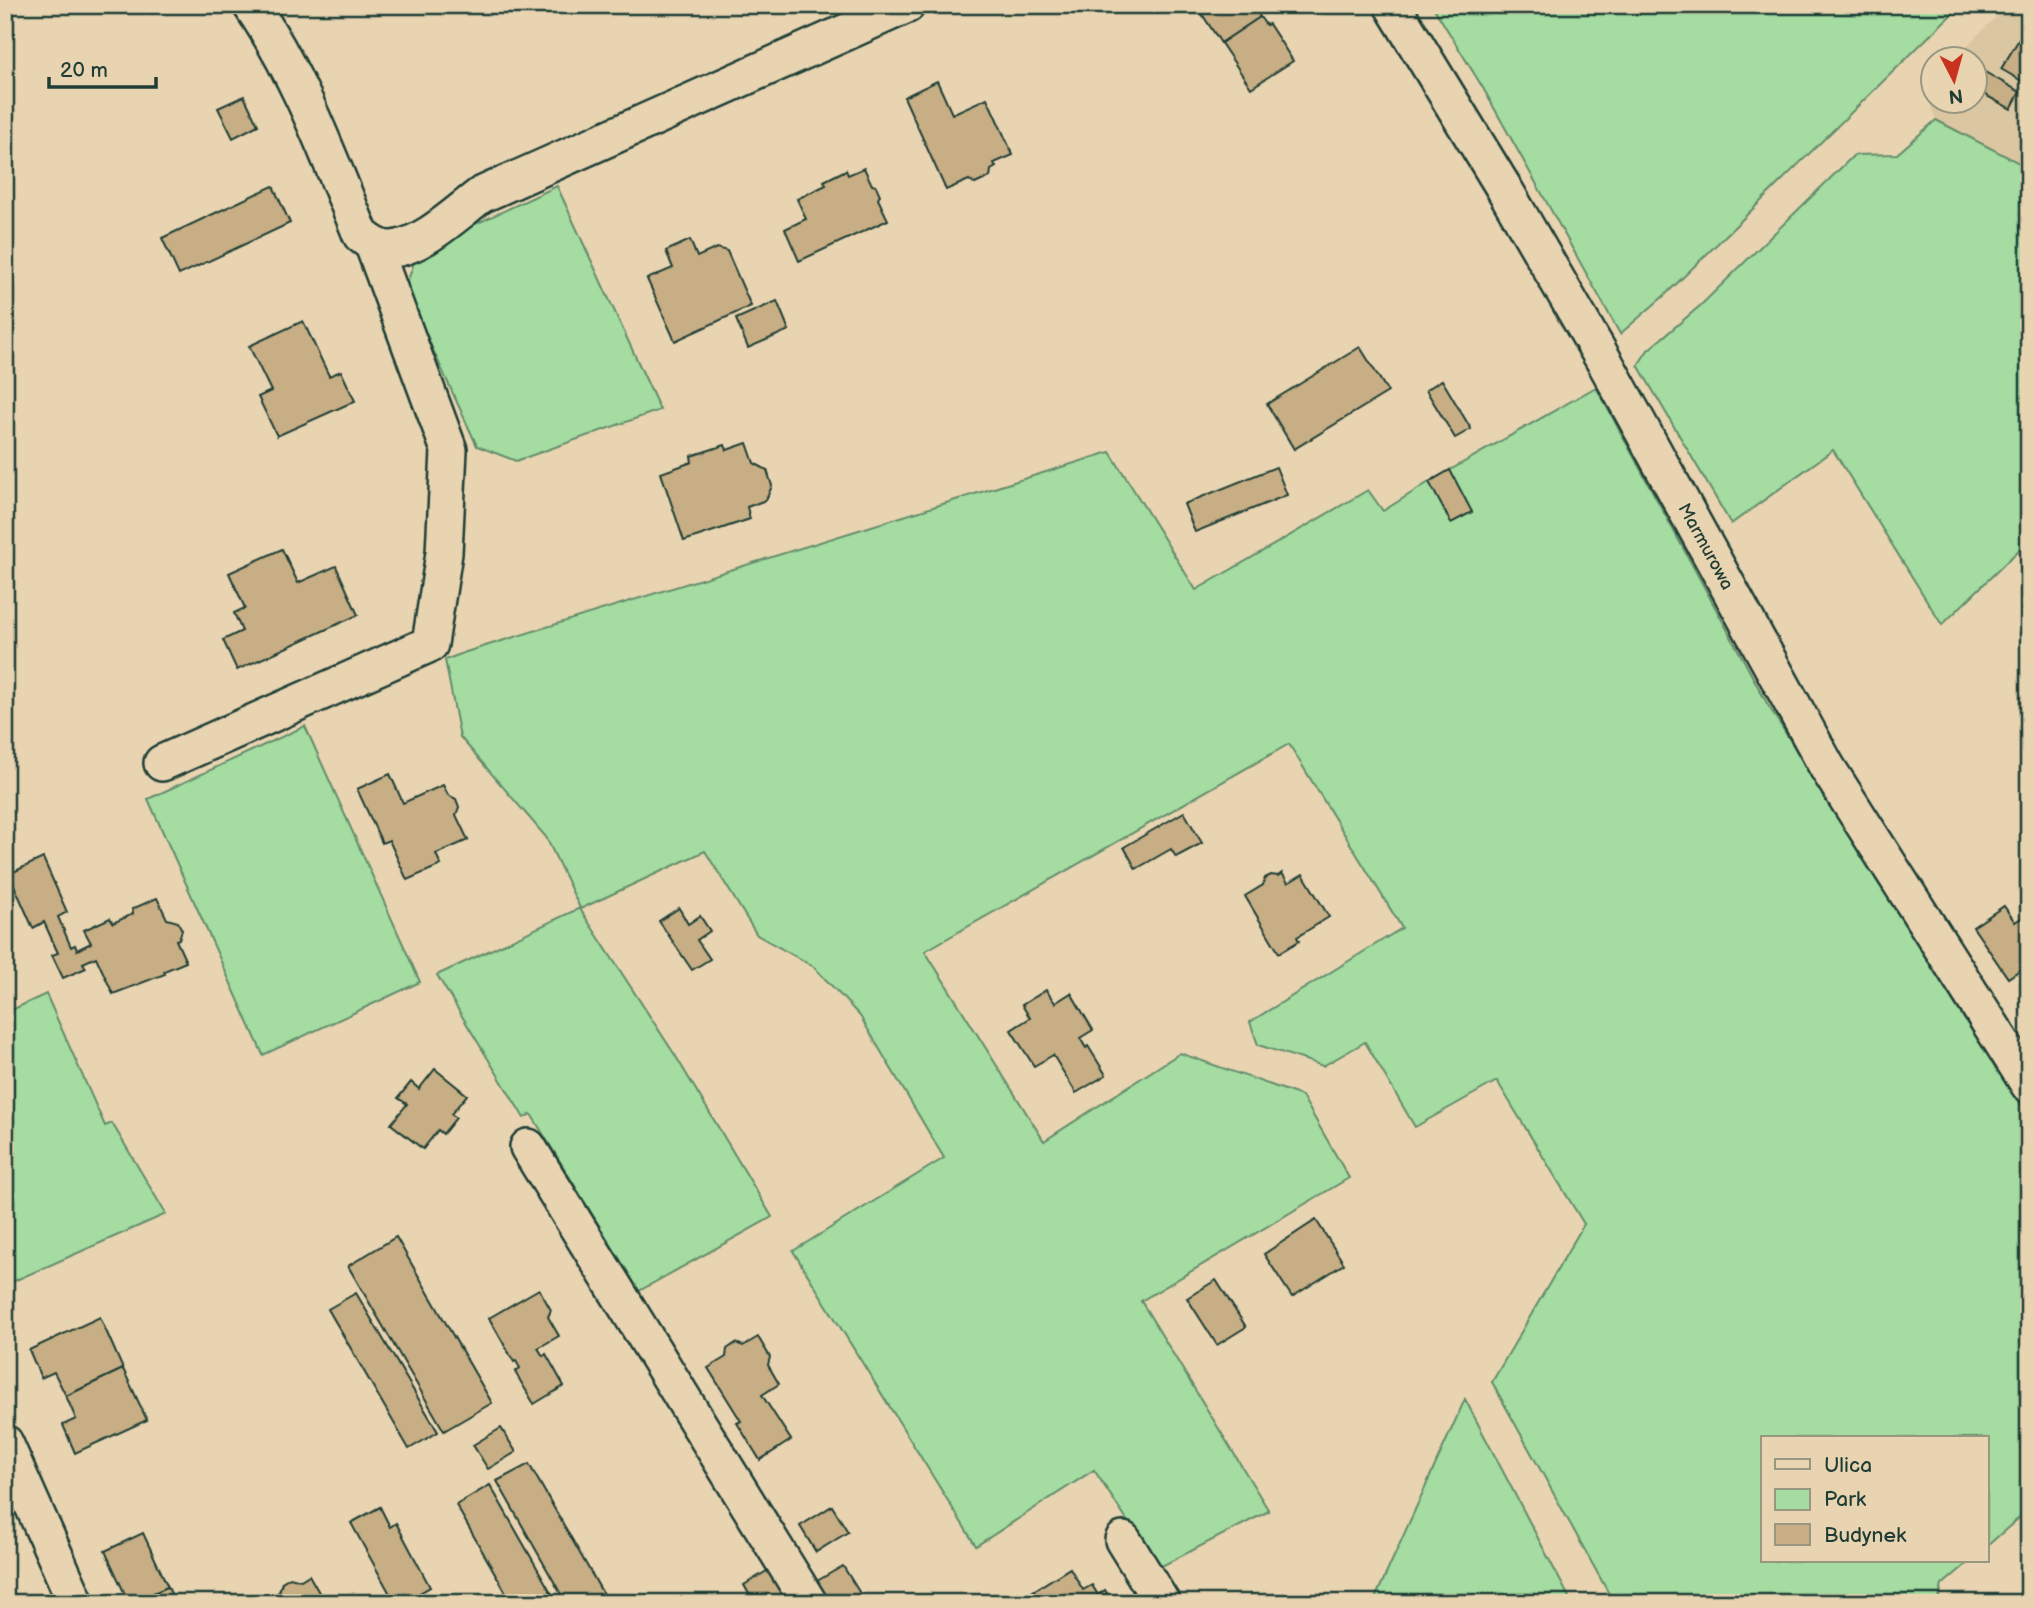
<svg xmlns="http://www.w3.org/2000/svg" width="2034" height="1608" font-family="'Balsamiq Sans',sans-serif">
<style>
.built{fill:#dbc6a2}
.green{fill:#a4dca1;stroke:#628c6a;stroke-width:2}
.building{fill:#c7ae84;stroke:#1f3d34;stroke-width:2}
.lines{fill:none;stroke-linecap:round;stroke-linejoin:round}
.minor-casing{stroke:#1f3d34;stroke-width:40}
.minor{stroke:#e9d4b2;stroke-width:35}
.labels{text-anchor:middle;stroke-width:7;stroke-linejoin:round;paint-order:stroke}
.street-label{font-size:18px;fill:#1f3d34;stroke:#e9d4b2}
</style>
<rect width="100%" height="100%" fill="#e9d4b2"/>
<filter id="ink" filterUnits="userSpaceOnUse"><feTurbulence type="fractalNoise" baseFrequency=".0143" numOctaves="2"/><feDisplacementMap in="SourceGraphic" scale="14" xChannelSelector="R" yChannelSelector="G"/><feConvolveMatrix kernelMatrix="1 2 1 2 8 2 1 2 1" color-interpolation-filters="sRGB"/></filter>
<g filter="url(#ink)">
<polygon class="built" points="2008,5 2029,5 2029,168 1936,120 1924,88 1932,80 1932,102 1974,102 1974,60 1953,59"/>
<g class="green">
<polygon points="1432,5 1961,5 1665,295 1620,334 1483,88"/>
<polygon points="1936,120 2029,168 2029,540 1942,625 1833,450 1731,524 1638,365 1648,350 1701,305 1854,155 1897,154"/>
<polygon points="557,186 660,410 516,461 477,446 405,289 418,251"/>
<polygon points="1596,387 1768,705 1968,1025 2029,1116 2029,1509 1987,1546 1987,1438 1763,1438 1763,1561 1970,1561 1942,1585 1938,1603 1614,1603 1492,1382 1584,1224 1497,1081 1415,1127 1365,1042 1323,1066 1258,1045 1250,1022 1402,928 1289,744 925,951 1044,1141 1180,1053 1302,1096 1349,1178 1141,1301 1269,1511 1158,1568 1094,1470 976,1546 793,1251 944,1158 860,1016 814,967 757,935 705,851 580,909 675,1055 772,1217 639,1291 531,1114 524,1118 437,975 580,908 546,837 460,737 445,660 466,652 1110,452 1196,590 1368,490 1383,511 1429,482"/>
<polygon points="305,726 420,982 263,1055 148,799"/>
<polygon points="46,994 105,1126 112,1123 166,1214 5,1285 5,1013"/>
<polygon points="1465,1399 1572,1603 1373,1603"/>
</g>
<g class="building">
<polygon points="1196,5 1255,5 1254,7 1260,17 1221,43"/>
<polygon points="1260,17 1266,25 1269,24 1293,61 1251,88 1221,43"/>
<polygon points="2027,26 2029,28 2029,76 2025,83 2001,69"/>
<polygon points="1983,71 2020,92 2011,109 1974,89"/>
<polygon points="937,81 952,114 987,98 1013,155 994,163 996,167 991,170 990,177 975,184 969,180 946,190 904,97"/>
<polygon points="244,96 258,125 233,138 218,108"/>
<polygon points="864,168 872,185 876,186 880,195 878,199 888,220 799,261 785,229 806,219 797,199 826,185 824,181 846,170 848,175"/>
<polygon points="273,186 290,223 179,275 162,238"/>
<polygon points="690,240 697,257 717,248 727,251 751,306 675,341 647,279 673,268 666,251"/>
<polygon points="777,301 789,330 748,348 736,319"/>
<polygon points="303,321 329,376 341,371 355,401 277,436 258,397 271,391 249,346"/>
<polygon points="1360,347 1388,392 1294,449 1267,404"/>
<polygon points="1442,380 1471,429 1455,438 1426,390"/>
<polygon points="747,443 754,463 767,470 772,486 766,500 747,507 750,519 684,541 661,473 692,462 691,456 725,445 727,450"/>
<polygon points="1276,467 1287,495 1195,532 1184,504"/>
<polygon points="1450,470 1472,512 1451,523 1429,482"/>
<polygon points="282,549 298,583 336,566 358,615 237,670 223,640 242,631 234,613 245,608 229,573"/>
<polygon points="390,774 403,803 443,785 448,795 456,799 459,807 456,815 468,840 436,854 441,865 407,880 389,840 382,843 357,789"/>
<polygon points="1184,812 1202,843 1176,857 1171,849 1136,869 1124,847"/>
<polygon points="43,858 67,912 58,917 71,947 75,945 77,950 91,943 84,930 110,918 113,923 133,914 132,909 157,898 167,919 178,922 182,930 179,939 176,940 186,962 164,971 165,974 113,994 96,957 83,963 86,968 63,978 52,955 58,953 44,922 33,928 9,874"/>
<polygon points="1282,873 1288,883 1303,874 1329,917 1297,937 1299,941 1279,953 1245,896 1263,885 1265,878 1271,875 1278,876"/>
<polygon points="2004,906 2015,922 2027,914 2029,916 2029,938 2026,940 2029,944 2029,964 2008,978 1973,927"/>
<polygon points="679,908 688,924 700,916 710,931 697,940 710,959 692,970 659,921"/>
<polygon points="1046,990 1055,1003 1071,993 1093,1030 1080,1038 1086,1048 1088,1046 1106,1075 1076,1093 1053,1055 1034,1066 1011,1030 1030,1018 1022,1005"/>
<polygon points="435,1069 467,1095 451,1114 456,1118 443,1134 438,1130 423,1149 391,1124 407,1104 398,1098 411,1082 419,1089"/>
<polygon points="1316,1220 1344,1264 1292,1297 1264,1254"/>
<polygon points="396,1237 492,1403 444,1431 348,1266"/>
<polygon points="1216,1280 1246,1327 1217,1345 1187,1298"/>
<polygon points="539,1289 551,1310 548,1317 559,1336 538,1348 543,1356 546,1354 564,1386 534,1404 515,1372 520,1368 516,1361 514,1362 489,1318"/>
<polygon points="356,1293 438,1432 409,1449 328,1309"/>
<polygon points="100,1317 123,1369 66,1396 54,1372 41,1378 29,1350"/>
<polygon points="758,1337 770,1357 768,1365 779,1384 762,1395 791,1440 760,1460 737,1423 741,1421 708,1368 726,1357 727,1349 736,1343 743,1346"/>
<polygon points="123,1369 147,1420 75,1453 63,1425 76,1419 66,1396"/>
<polygon points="501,1428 516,1452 488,1469 473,1445"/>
<polygon points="529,1464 606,1599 599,1603 566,1603 497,1481"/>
<polygon points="490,1485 557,1603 512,1603 456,1505"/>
<polygon points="832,1506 848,1532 816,1552 800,1526"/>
<polygon points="380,1507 390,1527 396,1523 430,1587 402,1603 395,1603 351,1523"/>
<polygon points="143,1533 168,1587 129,1603 105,1551"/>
<polygon points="843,1566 866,1603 831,1603 817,1581"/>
<polygon points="1070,1568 1083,1590 1092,1585 1098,1595 1105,1590 1113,1603 1037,1603 1030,1593"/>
<polygon points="770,1569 792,1603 754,1603 744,1585"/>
<polygon points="309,1575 325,1603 273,1603 270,1597 279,1592 282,1582 290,1577 301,1580"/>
<polygon points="168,1587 175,1603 133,1603 165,1588"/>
</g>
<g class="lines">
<defs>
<g id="minor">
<path d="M251 5C300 77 328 155 361 235 370 242 379 250 391 249 421 248 458 212 481 195L907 5"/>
<path id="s1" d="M1392 5 1505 190 1607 366 1827 767 2029 1085"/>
<polyline points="162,763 430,644 444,553 449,450 373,245"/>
<polyline points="528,1147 809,1603"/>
<polyline points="5,1443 76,1603"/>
<polyline points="1123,1540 1162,1603"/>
</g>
</defs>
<use href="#minor" class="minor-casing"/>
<use href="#minor" class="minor"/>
</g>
</g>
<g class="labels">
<g class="street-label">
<text dy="6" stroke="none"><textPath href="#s1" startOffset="626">Marmurowa</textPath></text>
</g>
</g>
<rect width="2034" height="1608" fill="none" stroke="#e9d4b2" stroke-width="28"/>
<rect x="14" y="14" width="2006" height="1580" fill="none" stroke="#1f3d34" stroke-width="2.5" filter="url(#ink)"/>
<rect x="1761" y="1436" width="228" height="126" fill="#e9d4b2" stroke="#989880" stroke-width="2"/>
<rect x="1775" y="1459" width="35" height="10" fill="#e9d4b2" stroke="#989880" stroke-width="2"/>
<text x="1824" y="1472" font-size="21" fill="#1f3d34">Ulica</text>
<rect x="1775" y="1489" width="35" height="21" fill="#a4dca1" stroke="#989880" stroke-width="2"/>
<text x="1824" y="1506" font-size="21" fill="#1f3d34">Park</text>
<rect x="1775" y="1524" width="35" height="21" fill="#c7ae84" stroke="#989880" stroke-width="2"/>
<text x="1824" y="1542" font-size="21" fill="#1f3d34">Budynek</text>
<g transform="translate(1954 80) rotate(174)"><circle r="33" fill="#e9d4b2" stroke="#989880" stroke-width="2"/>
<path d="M0-5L12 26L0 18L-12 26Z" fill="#c8321e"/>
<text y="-10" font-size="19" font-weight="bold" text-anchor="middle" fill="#1f3d34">N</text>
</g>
<path d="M49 77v10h107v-10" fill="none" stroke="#1f3d34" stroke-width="3.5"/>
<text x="60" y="77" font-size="21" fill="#1f3d34" stroke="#e9d4b2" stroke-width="5" paint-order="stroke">20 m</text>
</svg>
